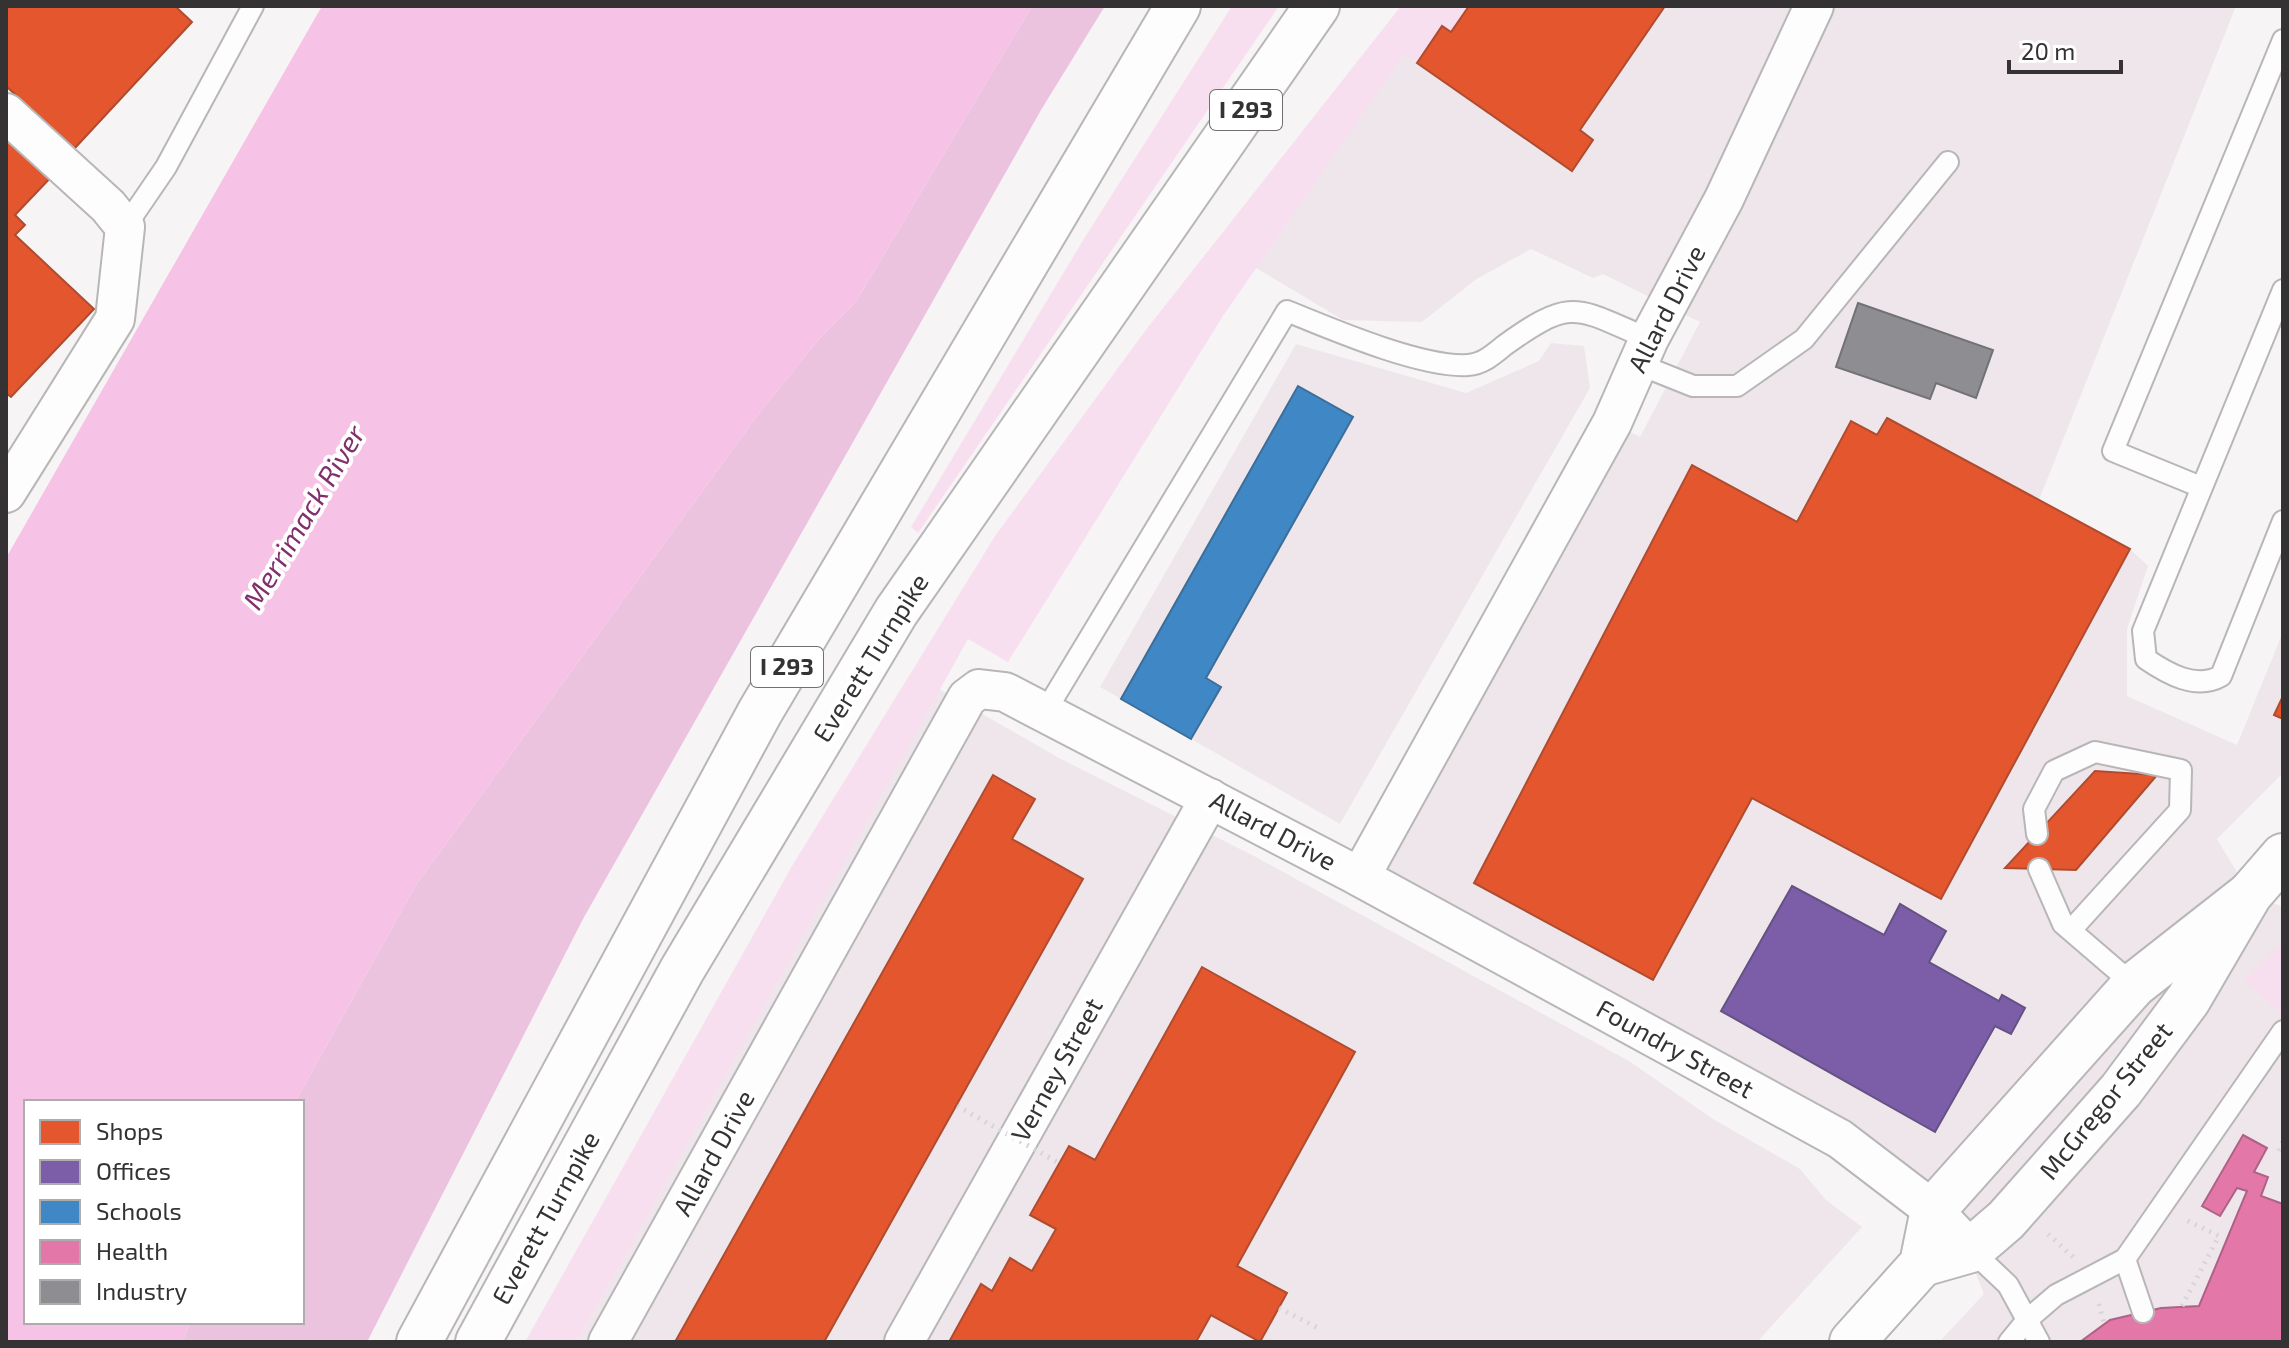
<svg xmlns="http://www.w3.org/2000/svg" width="2289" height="1348" font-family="'Exo 2',sans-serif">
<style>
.built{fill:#eee6eb}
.green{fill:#f7dfef}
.forest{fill:#ecc3df}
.water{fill:#f6c2e5}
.shops{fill:#e4572e;stroke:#af4c30;stroke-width:2}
.offices{fill:#7b5ea7;stroke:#665184;stroke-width:2}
.schools{fill:#3f88c5;stroke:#3c6e99;stroke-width:2}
.health{fill:#e377a8;stroke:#ae6285;stroke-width:2}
.industry{fill:#8d8d92;stroke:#727276;stroke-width:2}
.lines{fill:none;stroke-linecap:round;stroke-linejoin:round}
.service-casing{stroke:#b8b6b7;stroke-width:24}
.minor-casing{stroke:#b8b6b7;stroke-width:42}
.secondary-casing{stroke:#b8b6b7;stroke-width:48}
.motorway-casing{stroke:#b8b6b7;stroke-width:48}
.path{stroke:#d6d5d6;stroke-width:5;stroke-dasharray:2 6;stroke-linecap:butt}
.service{stroke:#fefdfe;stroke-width:20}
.minor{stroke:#fefdfe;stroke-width:38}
.secondary{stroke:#fefdfe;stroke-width:44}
.motorway{stroke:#fefdfe;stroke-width:44}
.path-bridge{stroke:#d6d5d6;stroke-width:5;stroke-dasharray:2 6;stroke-linecap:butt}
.labels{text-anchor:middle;stroke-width:8;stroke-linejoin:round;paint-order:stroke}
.shield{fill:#fff;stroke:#717070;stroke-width:2}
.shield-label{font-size:24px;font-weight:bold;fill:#343233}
.street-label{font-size:26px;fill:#343233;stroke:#fff}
.water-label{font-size:28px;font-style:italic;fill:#822f6d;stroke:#fff}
</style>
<rect width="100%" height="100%" fill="#f7f4f6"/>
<g class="built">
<polygon points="1469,6 2236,6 2039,500 2130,549 2148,566 2127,629 2127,696 2237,745 2283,632 2283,773 2217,839 2250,894 2283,907 2283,1342 1939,1342 1984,1294 1945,1197 1360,877 1612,423 1640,437 1700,322 1603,274 1593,278 1531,249 1475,280 1422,322 1343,320 1256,268 1405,52 1418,62 1442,26 1451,32"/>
<polygon points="1551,343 1584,346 1590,388 1340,824 1100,687 1296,344 1466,393 1539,361"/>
<polygon points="939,689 1059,758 1254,856 1629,1061 1713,1119 1800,1169 1826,1200 1862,1227 1757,1342 577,1342"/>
</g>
<g class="green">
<polygon points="1232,6 1279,6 918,533 911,527 1085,237"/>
<polygon points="1401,6 1469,6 1451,32 1442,26 1417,63 1405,53 1223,316 1008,662 968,639 577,1342 525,1342 792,866 995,536 1145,331"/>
<polygon points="2283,942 2283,1015 2244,980"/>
</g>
<polygon class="forest" points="1032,6 1105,6 1041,110 583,919 367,1342 182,1342 191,1322 302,1322 302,1102 295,1102 416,885 760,412 819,339 855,303"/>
<polygon class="water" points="322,6 1032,6 855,303 819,339 760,412 416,885 295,1102 26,1102 26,1322 191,1322 182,1342 6,1342 6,558"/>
<g class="shops">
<polygon points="6,6 175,6 192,22 74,149 6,86"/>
<polygon points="1469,6 1665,6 1580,130 1593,140 1572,171 1417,63 1442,26 1451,32"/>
<polygon points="6,127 55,173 15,215 25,225 15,235 94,309 11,397 6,393"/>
<polygon points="1887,418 2130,549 1941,899 1752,798 1653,980 1474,883 1692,465 1797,522 1851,421 1877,435"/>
<polygon points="2283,696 2283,719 2274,715"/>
<polygon points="2095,771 2157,775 2076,870 2005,868"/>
<polygon points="993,775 1035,799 1012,839 1083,879 824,1342 675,1342"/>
<polygon points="1202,967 1355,1052 1237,1266 1287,1293 1260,1342 1211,1315 1196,1342 949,1342 981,1284 992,1291 1010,1258 1032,1271 1056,1229 1030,1215 1069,1146 1095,1160"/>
</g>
<polygon class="offices" points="1792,886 1884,935 1900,904 1946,931 1929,962 1999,1001 2002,995 2025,1008 2011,1034 1995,1026 1935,1132 1721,1011"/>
<polygon class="schools" points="1298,386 1353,417 1206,678 1221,687 1191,739 1121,699"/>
<polygon class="health" points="2243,1135 2267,1148 2254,1172 2268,1177 2261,1196 2283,1204 2283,1342 2080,1342 2110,1320 2161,1308 2199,1306 2247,1191 2237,1188 2220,1216 2202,1206"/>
<polygon class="industry" points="1858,303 1993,350 1976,398 1936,383 1930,399 1836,367"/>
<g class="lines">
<defs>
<g id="service">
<polyline points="125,227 166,167 253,6"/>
<path d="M2283 290 2143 631 2146 659C2168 674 2196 690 2221 676L2283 521"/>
<polyline points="1638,364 1693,386 1737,386 1804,339 1948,162"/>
<polyline points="2201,487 2113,451 2283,40"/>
<path d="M1045 712 1287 311C1331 329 1422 368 1468 365 1483 364 1494 354 1505 345 1573 296 1576 308 1649 339"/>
<polyline points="2037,834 2034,809 2054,771 2095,752 2181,770 2180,810 2071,930"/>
<polyline points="2039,869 2063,924 2134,985"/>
<polyline points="1971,1250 2008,1285 2039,1342"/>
<polyline points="2125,1259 2143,1312"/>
<polyline points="2009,1342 2027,1320 2056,1295 2125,1259 2283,1031"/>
</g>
<g id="minor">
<polyline points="6,113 108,206 125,227 115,319 6,493"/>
<polyline points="1360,877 1840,1139 1933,1210 1971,1250"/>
<polyline points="608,1342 967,698 979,689 1005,692 1360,877 1612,423 1649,339 1724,199 1814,6"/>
<polyline points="904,1342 1210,798"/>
</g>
<g id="secondary">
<polyline points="1922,1264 1971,1250 2006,1220 2121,1090 2188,1000 2250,894 2283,856"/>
<polyline points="1852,1342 1922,1264 1933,1210 2134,985 2250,894"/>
</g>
<g id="motorway">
<polyline points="419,1342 760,712 1178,6"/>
<polyline points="478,1342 682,970 896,612 1317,6"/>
</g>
</defs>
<use href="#service" class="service-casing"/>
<use href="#minor" class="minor-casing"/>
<use href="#secondary" class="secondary-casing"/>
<use href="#motorway" class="motorway-casing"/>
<g class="path">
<polyline points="2279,1151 2283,1141"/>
<polyline points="2048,1234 2073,1257"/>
<polyline points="2099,1304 2104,1323"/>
<polyline points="2182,1306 2219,1236 2186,1220"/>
<polyline points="1279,1308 1318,1328"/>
</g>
<use href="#service" class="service"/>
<use href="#minor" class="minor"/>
<use href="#secondary" class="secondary"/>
<use href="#motorway" class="motorway"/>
<polyline class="path-bridge" points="957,1106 1059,1163"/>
</g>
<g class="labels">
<g class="shield">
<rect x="1210" y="90" width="72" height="40" rx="6"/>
<rect x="751" y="647" width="72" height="40" rx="6"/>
</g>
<g class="shield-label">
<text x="1246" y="118">I 293</text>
<text x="787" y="675">I 293</text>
</g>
<g class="street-label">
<text transform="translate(1667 309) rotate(-63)" y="9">Allard Drive</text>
<text transform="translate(871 658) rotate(-58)" y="9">Everett Turnpike</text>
<text transform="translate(1273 831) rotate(28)" y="9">Allard Drive</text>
<text transform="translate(1675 1049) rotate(29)" y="9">Foundry Street</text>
<text transform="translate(1057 1070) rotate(-61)" y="9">Verney Street</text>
<text transform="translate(2106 1101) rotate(-51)" y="9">McGregor Street</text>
<text transform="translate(714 1153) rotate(-61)" y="9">Allard Drive</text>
<text transform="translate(546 1218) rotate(-61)" y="9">Everett Turnpike</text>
</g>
<g class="water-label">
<text transform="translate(304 517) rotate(-59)" y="10">Merrimack River</text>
</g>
</g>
<rect width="2289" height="1348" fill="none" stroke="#343233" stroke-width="16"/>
<rect x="24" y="1100" width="280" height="224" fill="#ffffff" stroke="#aeadad" stroke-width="2"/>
<rect x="40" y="1120" width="40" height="24" fill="#e4572e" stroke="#aeadad" stroke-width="2"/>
<text x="96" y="1140" font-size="24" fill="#343233">Shops</text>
<rect x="40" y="1160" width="40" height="24" fill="#7b5ea7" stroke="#aeadad" stroke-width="2"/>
<text x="96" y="1180" font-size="24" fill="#343233">Offices</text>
<rect x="40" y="1200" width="40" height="24" fill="#3f88c5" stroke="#aeadad" stroke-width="2"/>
<text x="96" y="1220" font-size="24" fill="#343233">Schools</text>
<rect x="40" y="1240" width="40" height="24" fill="#e377a8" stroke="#aeadad" stroke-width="2"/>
<text x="96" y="1260" font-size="24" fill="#343233">Health</text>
<rect x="40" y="1280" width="40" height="24" fill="#8d8d92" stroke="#aeadad" stroke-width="2"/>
<text x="96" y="1300" font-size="24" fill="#343233">Industry</text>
<path d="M2009 60v12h112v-12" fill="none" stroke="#343233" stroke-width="4"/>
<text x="2021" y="60" font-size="24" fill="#343233" stroke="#ffffff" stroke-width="6" paint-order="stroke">20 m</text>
</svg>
